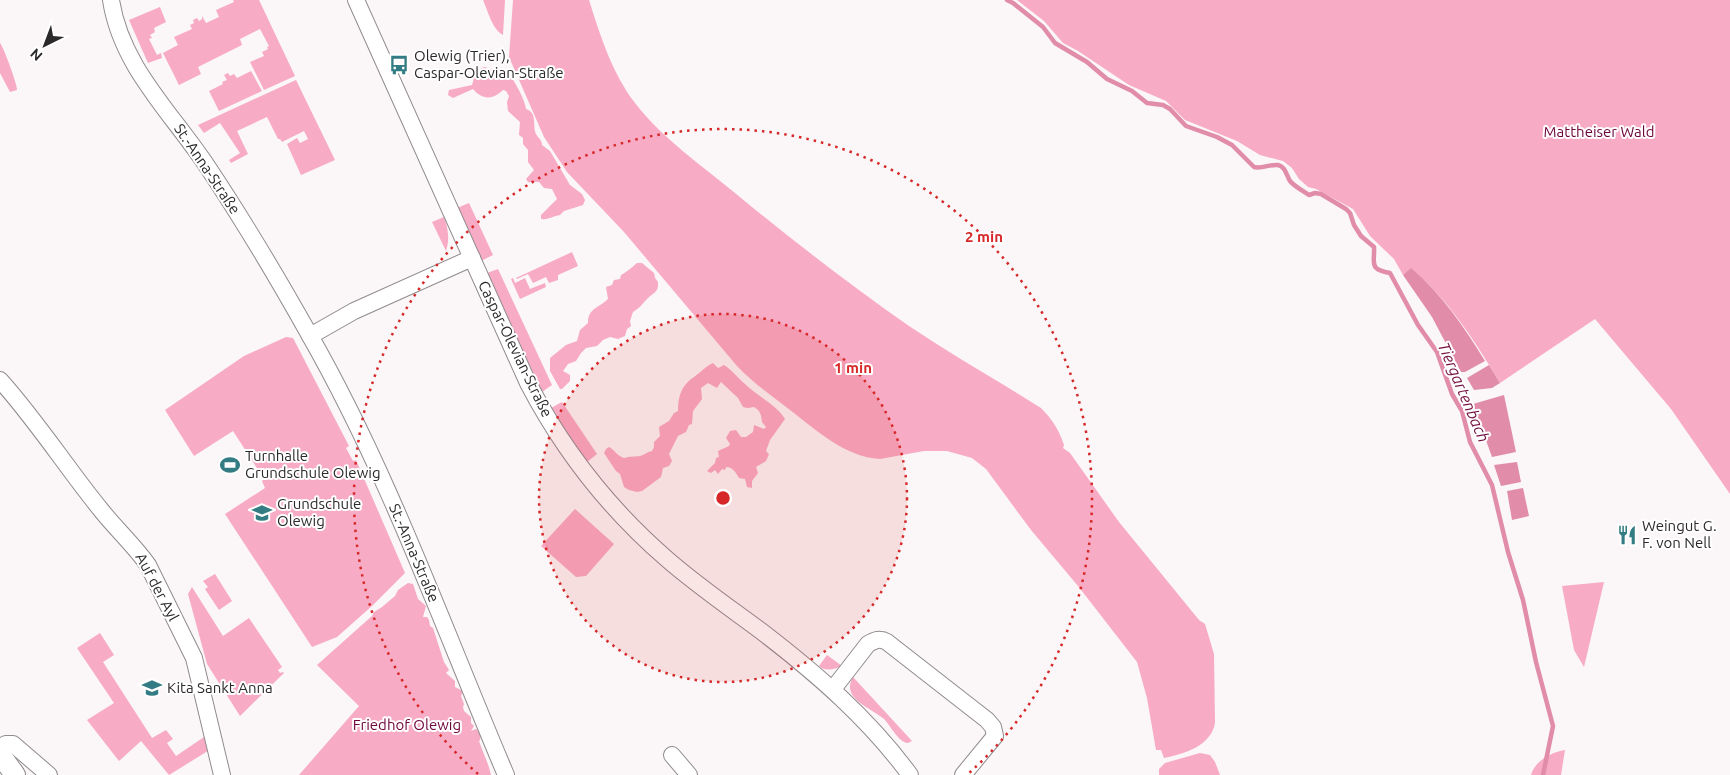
<svg xmlns="http://www.w3.org/2000/svg" width="1730" height="775" font-family="Ubuntu,sans-serif">
<style>
.green{fill:#f8abc4}
.water{fill:#e18ca9}
.lines{fill:none;stroke-linecap:round;stroke-linejoin:round}
.stream{stroke:#e18ca9;stroke-width:4.5}
.minor-casing{stroke:#908b8d;stroke-width:18}
.tertiary-casing{stroke:#908b8d;stroke-width:22}
.minor{stroke:#fff;stroke-width:16}
.tertiary{stroke:#fff;stroke-width:20}
.ring{fill:none;stroke:#d62828;stroke-width:2.5;stroke-dasharray:2.5 5}
.labels{text-anchor:middle;stroke-width:4;stroke-linejoin:round;paint-order:stroke}
.poi-label{font-size:15px;fill:#2b292a;stroke:#fff;text-anchor:start}
.park-label{font-size:15px;fill:#6d043a;stroke:#fff}
.street-label{font-size:15px;fill:#2b292a;stroke:#fff}
.water-label{font-size:16px;font-style:italic;fill:#740f40;stroke:#fff}
.centre{fill:#d62828;stroke:#fff;stroke-width:2.5}
.ring-label{font-size:15px;text-anchor:middle;font-weight:bold;fill:#d62828;stroke:#fff;stroke-width:4;stroke-linejoin:round;paint-order:stroke}
</style>
<rect width="100%" height="100%" fill="#fbf6f7"/>
<g class="green">
<polygon points="233,0 259,0 295,76 264,90 250,62 264,56 262,52 268,49 267,47 269,46 260,29 240,39 242,45 198,67 201,74 179,85 163,53 178,45 174,37 192,29 190,25 194,23 193,20 197,18 199,21 202,19 202,16 206,23 219,17 216,10 234,2"/>
<path d="M483 0H505L503 35C492 29 488 11 483 0Z"/>
<path d="M513 0H589C600 35 612 73 635 103 662 138 701 165 735 193 792 240 849 284 909 326 952 355 997 380 1041 408 1052 419 1059 430 1064 445L1063 448 1070 453 1119 522 1199 620 1205 624 1214 654 1215 723C1211 746 1184 754 1164 758L1161 750H1156L1147 698 1137 662 1078 586 1031 530 986 469 972 458 947 451H924L880 459C845 457 816 430 790 410 772 396 753 383 737 366L624 232 567 172 544 137 509 57Z"/>
<path d="M1017 0H1730V494L1671 409 1595 319 1500 383C1477 344 1447 297 1411 269L1403 275 1394 259 1370 236 1353 209 1316 189 1308 187 1299 179 1292 168 1283 161 1260 155 1237 141 1185 120 1166 101 1129 85 1078 51 1063 43 1044 21Z"/>
<polygon points="160,7 166,22 154,28 155,32 150,35 152,38 149,39 157,55 161,53 162,58 148,63 129,20"/>
<path d="M0 43C4 48 17 84 17 90L10 92 0 73Z"/>
<path d="M484 67 496 70H506C513 78 525 99 526 109 538 113 532 125 536 134 539 139 542 140 542 145L550 151 570 185 582 194 585 200 583 205 564 211 560 215C553 216 548 220 541 219V215L557 199 552 189 544 188 539 182H528L526 179 534 170 528 162V150L523 144V138L519 135 520 122 508 111 507 102 509 96 506 91 503 90C493 100 482 100 473 89L453 98 448 95 449 90 472 85 476 71Z"/>
<polygon points="251,71 262,91 219,111 209,91 223,84 222,82 227,80 224,75 228,73 230,76 234,74 237,78"/>
<polygon points="296,80 335,160 301,175 287,144 297,138 300,143 308,139 304,131 282,142 280,139 278,139 267,117 237,131 248,154 231,163 229,160 240,153 220,123 204,133 198,125"/>
<polygon points="469,203 493,255 481,261 457,208"/>
<path d="M444 217C448 228 450 239 446 251L432 222Z"/>
<polygon points="572,252 578,266 558,275 558,280 549,283 546,277 533,283 528,274 517,279 516,278"/>
<path d="M637 263H642L654 273 655 278 658 282C659 292 654 292 648 298 642 304 641 307 633 312L630 321 631 326 627 329 625 336 618 339 610 337 603 340 597 346 586 348 581 353 576 361 568 364 563 371 570 375V381L562 389H560L550 371V358L566 345 577 341 580 330 588 323C588 308 599 308 608 299L606 287 612 285 614 280 620 279 621 275C624 274 635 265 637 263Z"/>
<polygon points="498,269 552,385 542,392 487,273"/>
<polygon points="513,278 515,283 525,278 530,289 545,283 546,287 520,299 511,279"/>
<polygon points="286,337 293,338 349,446 346,448 353,461 356,460 405,573 372,606 337,637 312,647 225,514 265,488 262,481 264,479 233,431 194,456 165,410 244,356"/>
<path d="M713 363 718 368 724 365C732 370 738 378 745 384 755 394 779 407 785 419L770 440 766 451 769 454 766 461 756 467 758 473 752 481V488L747 487 745 479 739 478C736 473 733 467 726 467L725 470 722 469 718 474 715 470 711 473 707 471 715 463 716 458 719 457 718 451 729 446 730 444 726 438 730 431 736 430 741 437H746L753 432 754 425 764 429 766 427 762 422C761 415 761 411 754 407L748 408 743 407 738 398 721 382 717 388 708 383 701 388 702 399 693 411 692 424 689 425 686 432 678 436 669 454 672 461 669 466 663 468 661 477 642 491 637 492 629 490 624 487 620 474 616 471 604 453 606 449 609 447C615 450 617 456 624 458 630 456 634 457 640 456 644 455 647 452 652 451L654 447V442L660 436 659 427 669 421 674 413 678 411C678 395 682 385 694 377 701 372 706 366 713 363Z"/>
<polygon points="562,402 597,454 587,462 551,408"/>
<polygon points="575,509 614,544 586,576 576,577 541,546"/>
<polygon points="215,574 232,601 219,610 205,589 208,587 203,581"/>
<polygon points="1604,582 1584,667 1574,650 1562,586"/>
<path d="M408 583 413 584 418 599 426 606 423 617H427L429 620 430 626 433 628 444 662 449 670 446 673 455 681V687L463 691 461 696 464 704 463 707 464 711 471 717V723L474 726 471 731 476 729 481 733 480 740 479 741C483 753 488 762 491 775H299L359 706 317 665 372 616 374 612 382 607 395 596 398 590Z"/>
<polygon points="192,587 223,636 249,618 282,667 278,670 280,673 283,672 284,673 240,716 207,664 188,594"/>
<polygon points="100,633 114,655 103,662 152,738 166,730 173,739 167,743 176,756 207,735 211,749 169,775 141,741 119,761 87,720 114,703 77,648"/>
<path d="M827 655 842 666C835 669 825 672 819 666Z"/>
<path d="M853 677 912 741 908 743C898 742 891 726 884 719 872 708 840 699 853 677Z"/>
<path d="M1565 750 1561 775H1531C1535 761 1551 752 1565 750Z"/>
<polygon points="1200,753 1210,755 1215,762 1220,775 1159,775 1159,769 1165,763"/>
</g>
<g class="water">
<path d="M1411 268C1442 294 1464 327 1485 361L1465 372H1461L1432 317 1403 275Z"/>
<polygon points="1489,365 1500,383 1492,388 1474,390 1467,378"/>
<polygon points="1504,395 1516,452 1492,457 1473,404"/>
<polygon points="1517,462 1521,482 1501,486 1494,465"/>
<polygon points="1523,488 1529,516 1512,520 1507,491"/>
</g>
<g class="lines">
<path class="stream" d="M1007 0 1013 3 1043 27 1055 43 1087 62 1107 79 1132 91 1147 103 1163 105 1170 109 1186 126 1217 137 1232 145 1254 167C1262 169 1270 164 1278 165 1286 167 1286 175 1290 181 1294 186 1303 191 1309 195L1315 193 1321 194 1346 209 1350 213 1354 225 1361 236 1374 247C1375 263 1368 269 1390 273L1418 325 1437 352 1452 394 1462 411 1470 442 1492 485 1508 552 1523 600 1536 662 1553 726 1543 775"/>
<defs>
<g id="minor">
<path d="M111 0C121 66 171 112 207 166 243 220 277 277 309 334 389 474 443 627 506 775"/>
<path d="M356 0 528 383C563 450 611 511 668 560 698 586 730 608 761 631 817 674 869 719 910 775"/>
<polyline points="310,336 354,311 472,258"/>
<path d="M0 380C37 421 66 467 101 510 116 529 134 545 148 565L194 658 222 775"/>
<path d="M833 689 868 644C875 640 880 638 887 642L987 720 993 727 995 736 963 775"/>
<polyline points="0,747 6,744 13,744 49,775"/>
<polyline points="672,755 689,775"/>
</g>
<polyline id="tertiary" points="0,754 15,775"/>
</defs>
<use href="#minor" class="minor-casing"/>
<use href="#tertiary" class="tertiary-casing"/>
<use href="#minor" class="minor"/>
<use href="#tertiary" class="tertiary"/>
</g>
<circle cx="723" cy="498" r="184" fill="#d62828" fill-opacity=".12"/>
<g class="ring">
<circle cx="723" cy="498" r="184"/>
<path d="M478 774A369 369 0 1 1 968 774"/>
</g>
<defs>
<symbol id="bus-bare" viewBox="-9 -9 18 18"><path d="M-5-6H5V4H4V6H2V4H-2V6H-4V4H-5ZM-3.5-4V0h7V-4ZM-3.5 1.2v1.5H-2V1.2ZM2 1.2v1.5H3.5V1.2Z" fill="#347c83" stroke="#fff" stroke-width="2.5" paint-order="stroke"/></symbol>
<symbol id="stadium-bare" viewBox="-9 -9 18 18"><path d="M0-5a6.5 5 0 1 0 0 10a6.5 5 0 1 0 0-10ZM-3.5-1.8h7v3.6h-7Z" fill="#347c83" stroke="#fff" stroke-width="2.5" paint-order="stroke"/></symbol>
<symbol id="school-bare" viewBox="-9 -9 18 18"><path d="M0-5L7-2L0 1L-7-2ZM-4 1L0 2.5L4 1V4Q0 6-4 4Z" fill="#347c83" stroke="#fff" stroke-width="2.5" paint-order="stroke"/></symbol>
<symbol id="restaurant-bare" viewBox="-9 -9 18 18"><path d="M-5-6h1v4h1v-4h1v4h1v-4h1v5L-1.5 .5V6h-2V.5L-5-1ZM5-6V6H3V1.5H1.5Q1.5-4 5-6Z" fill="#347c83" stroke="#fff" stroke-width="2.5" paint-order="stroke"/></symbol>
</defs>
<g fill-rule="evenodd">
<use href="#bus-bare" x="385" y="51" width="28" height="28"/>
<use href="#stadium-bare" x="216" y="451" width="28" height="28"/>
<use href="#school-bare" x="248" y="499" width="28" height="28"/>
<use href="#restaurant-bare" x="1613" y="521" width="28" height="28"/>
<use href="#school-bare" x="138" y="674" width="28" height="28"/>
</g>
<g class="labels">
<g class="poi-label">
<text x="414" y="61">Olewig (Trier),<tspan x="414" dy="17">Caspar-Olevian-Straße</tspan></text>
<text x="245" y="461">Turnhalle<tspan x="245" dy="17">Grundschule Olewig</tspan></text>
<text x="277" y="509">Grundschule<tspan x="277" dy="17">Olewig</tspan></text>
<text x="1642" y="531">Weingut G.<tspan x="1642" dy="17">F. von Nell</tspan></text>
<text x="167" y="693">Kita Sankt Anna</text>
</g>
<g class="park-label">
<text x="1599" y="137">Mattheiser Wald</text>
<text x="407" y="730">Friedhof Olewig</text>
</g>
<g class="street-label">
<text transform="translate(207 169) rotate(56)" y="5">St.-Anna-Straße</text>
<text transform="translate(515 349) rotate(64)" y="5">Caspar-Olevian-Straße</text>
<text transform="translate(414 553) rotate(67)" y="5">St.-Anna-Straße</text>
<text transform="translate(157 587) rotate(62)" y="5">Auf der Ayl</text>
</g>
<g class="water-label">
<text transform="translate(1464 392) rotate(67)" y="6">Tiergartenbach</text>
</g>
</g>
<circle cx="723" cy="498" r="8" class="centre"/>
<g class="ring-label">
<text x="984" y="242">2 min</text>
<text x="853" y="373">1 min</text>
</g>
<g transform="translate(45 45) rotate(222)" stroke="#ffffff" stroke-width="4" paint-order="stroke">
<path d="M0-4L9 19L0 12L-9 19Z" fill="#2b292a"/>
<text y="-8" font-size="14" font-weight="bold" text-anchor="middle" fill="#2b292a">N</text>
</g>
</svg>
